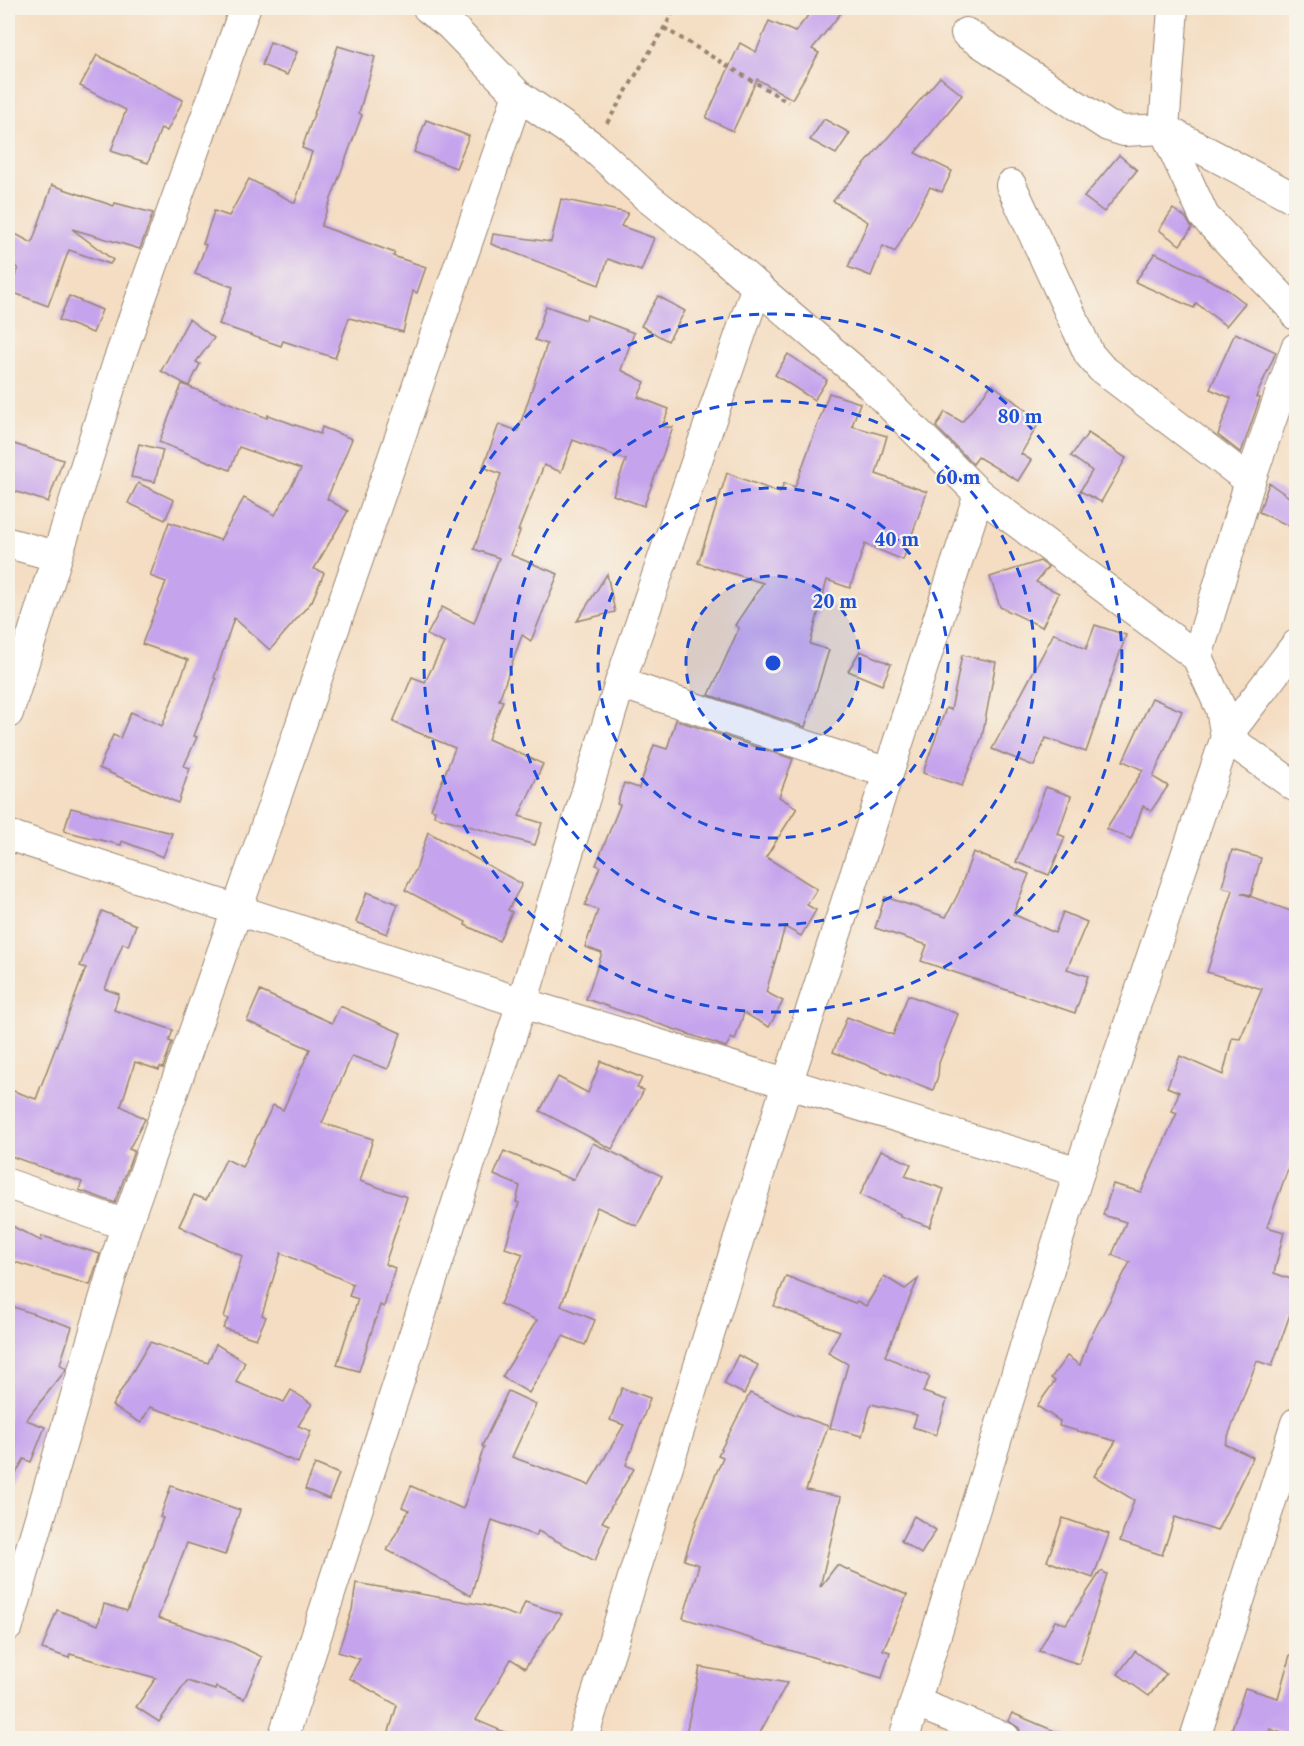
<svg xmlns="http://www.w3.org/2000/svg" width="1304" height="1746" font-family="'Libre Caslon Text',serif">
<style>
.building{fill:#c5a3ed}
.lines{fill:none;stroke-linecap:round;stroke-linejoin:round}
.minor-casing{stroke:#988470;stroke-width:32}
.path{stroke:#988470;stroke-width:4;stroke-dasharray:4.5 4.5;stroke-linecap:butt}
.minor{stroke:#fff;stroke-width:30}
.ring{fill:none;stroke:#1d4ed8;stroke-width:3;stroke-dasharray:10 8}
.centre{fill:#1d4ed8;stroke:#f7f3e8;stroke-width:3}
.ring-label{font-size:18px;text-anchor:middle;font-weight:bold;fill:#1d4ed8;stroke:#f7f3e8;stroke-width:4.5;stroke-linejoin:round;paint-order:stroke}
</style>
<rect width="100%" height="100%" fill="#f7f3e8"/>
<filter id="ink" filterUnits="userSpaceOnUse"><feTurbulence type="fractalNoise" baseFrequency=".0167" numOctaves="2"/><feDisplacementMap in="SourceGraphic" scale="12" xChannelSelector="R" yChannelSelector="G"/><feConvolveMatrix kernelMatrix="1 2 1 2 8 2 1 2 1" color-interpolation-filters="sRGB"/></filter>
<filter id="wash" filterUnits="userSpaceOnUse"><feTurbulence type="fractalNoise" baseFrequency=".008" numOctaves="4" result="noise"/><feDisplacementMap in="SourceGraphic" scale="24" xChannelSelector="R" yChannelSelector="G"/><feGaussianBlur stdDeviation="1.35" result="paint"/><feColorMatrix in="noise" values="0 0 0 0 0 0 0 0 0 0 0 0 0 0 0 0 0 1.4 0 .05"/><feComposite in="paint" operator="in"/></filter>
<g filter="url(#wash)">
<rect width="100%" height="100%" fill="#f4ddc2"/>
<g id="blocks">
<g class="building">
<polygon points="814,8 845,8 812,49 819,53 792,99 757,79 733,131 706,118 740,43 756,52 769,21 795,32"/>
<polygon points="270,42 297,52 287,75 262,65"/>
<polygon points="338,46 375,57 359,113 362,115 321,226 395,253 393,256 426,267 417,293 413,291 403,332 349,318 335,358 283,341 281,346 219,324 233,287 195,274 206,245 203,244 214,211 229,216 249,179 295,203 312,152 302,148"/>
<polygon points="97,55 183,100 167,131 161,128 148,163 111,151 126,110 80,86"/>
<polygon points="940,77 962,95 915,153 952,171 942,192 930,187 895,252 883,246 871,276 848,267 868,222 833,201"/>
<polygon points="824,119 850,133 836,154 810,140"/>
<polygon points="426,120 469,136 456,168 414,152"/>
<polygon points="1119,155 1137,170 1104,212 1084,197"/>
<polygon points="52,185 114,206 115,203 153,213 140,249 72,229 113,260 110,264 69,250 48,306 9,291 18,268 8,262 8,230 32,243"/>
<polygon points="561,199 628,213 621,226 654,238 641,271 608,259 599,285 491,244 493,234 551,242"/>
<polygon points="1173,209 1186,218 1192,228 1180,245 1159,230"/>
<polygon points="1155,253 1224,287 1245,303 1226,326 1196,303 1194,308 1135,282"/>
<polygon points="69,296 102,310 93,333 59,320"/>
<polygon points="658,296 685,311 668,341 641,326"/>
<polygon points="546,306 586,320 587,315 634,333 621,370 645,382 638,397 669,409 662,427 673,427 644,506 613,495 626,460 573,440 561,472 544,465 518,531 520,531 511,555 558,574 531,641 522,635 499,700 503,701 488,739 543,764 519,816 542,823 535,845 434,816 435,810 431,809 455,748 393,722 412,677 425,682 444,643 427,635 442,607 474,623 499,558 474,549 501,474 483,467 499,424 518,431 547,344 535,340"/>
<polygon points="189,319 214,338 196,362 200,364 189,386 161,371"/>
<polygon points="1235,333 1276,352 1256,397 1260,398 1241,453 1218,435 1231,398 1210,389"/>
<polygon points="788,354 827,380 814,400 775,375"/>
<polygon points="182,384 267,418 268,415 320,434 322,427 352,439 327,499 348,511 314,569 324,573 312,601 270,650 234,618 214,678 216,679 194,736 197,737 184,766 190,768 178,803 99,768 113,735 120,738 131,712 162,726 188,660 142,644 166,582 150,576 169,522 220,540 244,498 275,515 301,469 239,447 230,470 159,442"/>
<polygon points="992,384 1040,421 1021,454 1031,460 1018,481 978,457 973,464 936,427 945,412 962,422"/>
<polygon points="829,393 860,403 852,426 887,436 876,474 927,492 903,560 865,544 850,588 827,580 810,644 829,650 805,727 709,695 739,628 735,625 763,583 698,563 727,473 780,493 784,483 795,487"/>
<polygon points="1088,433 1126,458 1101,502 1080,491 1092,471 1071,456"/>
<polygon points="8,442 63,460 48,502 8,489"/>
<polygon points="139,444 163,450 155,482 131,477"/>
<polygon points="138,483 174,500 165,520 128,503"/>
<polygon points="1269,483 1296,502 1296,529 1259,512"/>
<polygon points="1040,561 1048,567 1036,582 1059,593 1042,627 1000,607 990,577"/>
<polygon points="607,574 615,612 577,621"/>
<polygon points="1095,625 1126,635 1086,752 1046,738 1034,766 992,749 1054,633 1086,649"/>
<polygon points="860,651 891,664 882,685 848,671"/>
<polygon points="962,655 996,662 982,737 962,786 923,773 946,708 951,710"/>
<polygon points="1152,698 1182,711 1153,777 1168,786 1151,811 1143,806 1131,839 1106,829 1143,770 1123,761"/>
<polygon points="676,720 793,759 779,797 797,808 766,857 817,889 807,905 816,910 801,936 785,927 766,992 783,1001 769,1027 744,1013 735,1040 731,1038 726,1047 586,999 602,953 585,947 598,910 585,905 600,866 596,865 620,805 617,804 624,783 639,788 654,745 667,749"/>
<polygon points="1046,787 1071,796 1058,834 1065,837 1049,875 1016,862"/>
<polygon points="71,808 127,822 172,833 163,857 122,841 121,845 64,831"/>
<polygon points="428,832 522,884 508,910 512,912 499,941 465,925 466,922 405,890 417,867"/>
<polygon points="1232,850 1261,858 1251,895 1241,893 1296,913 1296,1147 1267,1227 1284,1232 1274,1273 1296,1281 1296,1297 1272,1366 1257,1361 1225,1444 1253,1457 1217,1531 1175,1517 1162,1555 1120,1541 1134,1500 1094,1476 1116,1441 1059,1426 1060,1421 1037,1406 1055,1381 1051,1378 1067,1356 1080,1365 1088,1342 1130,1262 1112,1255 1126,1222 1103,1215 1113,1184 1141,1192 1177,1113 1172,1111 1179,1092 1167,1087 1180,1056 1223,1075 1232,1038 1240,1039 1262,989 1207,972 1233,890 1222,887"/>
<polygon points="973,852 1029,874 1013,914 1055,933 1063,912 1087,922 1067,969 1088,976 1075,1013 921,961 927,945 875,928 885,897 946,917 959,892"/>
<polygon points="367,892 398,904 387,934 356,922"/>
<polygon points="102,911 136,925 128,946 123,943 105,989 119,994 114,1010 173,1030 169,1041 172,1042 163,1068 160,1067 159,1070 135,1062 121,1106 145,1119 129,1149 134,1151 115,1203 79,1190 82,1182 8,1155 8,1089 36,1099 86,968 80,966"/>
<polygon points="260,991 332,1023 340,1006 401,1033 388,1069 352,1056 322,1123 373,1139 360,1181 407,1197 385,1264 395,1268 384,1307 380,1305 359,1371 337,1365 358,1299 349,1296 353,1284 281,1253 262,1315 266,1317 256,1339 223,1328 228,1319 224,1317 242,1256 179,1226 194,1195 206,1200 226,1159 242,1167 273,1105 283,1110 310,1049 247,1021"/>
<polygon points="908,995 958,1014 939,1063 938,1076 933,1090 833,1052 847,1017 893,1035"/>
<polygon points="601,1061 642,1078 637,1088 644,1090 612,1149 540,1111 558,1077 588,1093"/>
<polygon points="593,1143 662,1176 637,1226 597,1207 561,1306 595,1320 585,1345 563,1336 529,1393 502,1377 537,1320 500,1304 523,1254 505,1248 519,1203 516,1202 520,1186 494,1175 504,1151 573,1180"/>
<polygon points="881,1150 911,1164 905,1176 944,1189 930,1227 900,1216 900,1214 860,1195"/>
<polygon points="8,1224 41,1241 42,1236 100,1254 90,1285 8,1260"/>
<polygon points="786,1276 855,1303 857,1301 866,1306 884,1276 905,1289 918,1279 885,1356 930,1377 923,1392 947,1400 936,1435 913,1427 917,1415 871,1404 862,1436 830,1428 848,1364 828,1353 840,1331 774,1306"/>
<polygon points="8,1305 72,1327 60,1364 66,1369 65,1371 26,1420 45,1427 31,1462 24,1459 8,1488"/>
<polygon points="150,1342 208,1363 216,1344 245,1362 236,1382 284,1402 291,1390 312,1404 298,1426 311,1431 298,1463 217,1429 150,1407 141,1423 112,1406"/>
<polygon points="738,1355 758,1365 744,1394 724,1384"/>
<polygon points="622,1388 650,1398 626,1465 634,1469 602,1522 609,1525 595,1561 538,1531 536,1536 492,1520 471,1596 387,1550 409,1510 402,1507 411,1486 463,1509 484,1447 482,1446 508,1391 536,1404 512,1457 589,1485 624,1425 610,1420"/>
<polygon points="750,1393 794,1414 828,1426 806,1490 841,1497 820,1587 837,1565 907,1595 883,1650 890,1652 882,1678 683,1618 699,1565 684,1560 696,1522 723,1457 718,1455"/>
<polygon points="315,1464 339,1474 329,1499 305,1489"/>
<polygon points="171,1486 240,1510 225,1555 187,1543 158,1618 231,1642 262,1657 244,1699 216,1687 215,1690 187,1681 159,1722 136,1707 156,1678 70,1654 69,1658 42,1649 57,1610 98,1625 104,1604 127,1611 163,1518 160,1517"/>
<polygon points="914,1516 936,1530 921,1554 901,1541"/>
<polygon points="1063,1518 1109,1534 1093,1578 1047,1561"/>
<polygon points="1101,1571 1107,1574 1079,1664 1039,1651 1055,1621 1066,1624"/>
<polygon points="356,1583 484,1605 519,1617 525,1602 562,1614 525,1668 511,1659 476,1720 518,1738 387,1738 397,1705 349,1678 360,1659 338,1652 352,1610"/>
<polygon points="1135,1651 1166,1674 1149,1696 1118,1674"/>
<polygon points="1290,1655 1296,1656 1296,1738 1270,1729 1266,1738 1229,1738 1245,1688 1278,1698"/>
<polygon points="700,1667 787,1683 757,1738 685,1738"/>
<polygon points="1012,1713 1071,1738 1022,1738 1019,1728 1008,1721"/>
</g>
</g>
</g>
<g filter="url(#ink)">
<use href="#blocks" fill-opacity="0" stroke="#988470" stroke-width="1.5"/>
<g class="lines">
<defs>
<g id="minor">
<polyline points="428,8 450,25 518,95 593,147 647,197 719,254 862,377 979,494 1197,657 1221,709 1226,737 1296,787"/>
<polyline points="1173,8 1164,129 1204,216 1293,309 1296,315"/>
<polyline points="966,33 1108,126 1124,131 1164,129 1296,199"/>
<polyline points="1011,185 1089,354 1101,368 1250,481"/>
<polyline points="8,543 56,556"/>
<polyline points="1197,657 1250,481 1296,348"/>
<polyline points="620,683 888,773"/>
<polyline points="8,713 118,362 245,8"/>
<polyline points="8,835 522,1003 1079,1172"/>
<polyline points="8,1184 126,1225"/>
<polyline points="8,1626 126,1225 237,910 518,95"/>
<polyline points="916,1703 1005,1738"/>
<polyline points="283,1738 522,1003 620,683 757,286"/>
<polyline points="583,1738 787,1084 979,494"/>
<polyline points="904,1738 1079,1172 1226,737 1296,645"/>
<polyline points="1195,1738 1296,1423"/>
</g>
</defs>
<use href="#minor" class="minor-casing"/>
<g class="path">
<polyline points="664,28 788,102"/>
<polyline points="607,123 676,8"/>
</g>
<use href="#minor" class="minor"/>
</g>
</g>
<circle cx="773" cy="663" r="87" fill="#1d4ed8" fill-opacity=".12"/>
<g class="ring">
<circle cx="773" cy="663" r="87"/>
<circle cx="773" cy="663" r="175"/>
<circle cx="773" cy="663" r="262"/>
<circle cx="773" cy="663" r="349"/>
</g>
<circle cx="773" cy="663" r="9" class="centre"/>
<g class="ring-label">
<text x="1020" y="423">80 m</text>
<text x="958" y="484">60 m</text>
<text x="897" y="546">40 m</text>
<text x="835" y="608">20 m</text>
</g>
<rect width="1304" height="1746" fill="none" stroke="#f7f3e8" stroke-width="30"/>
</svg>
